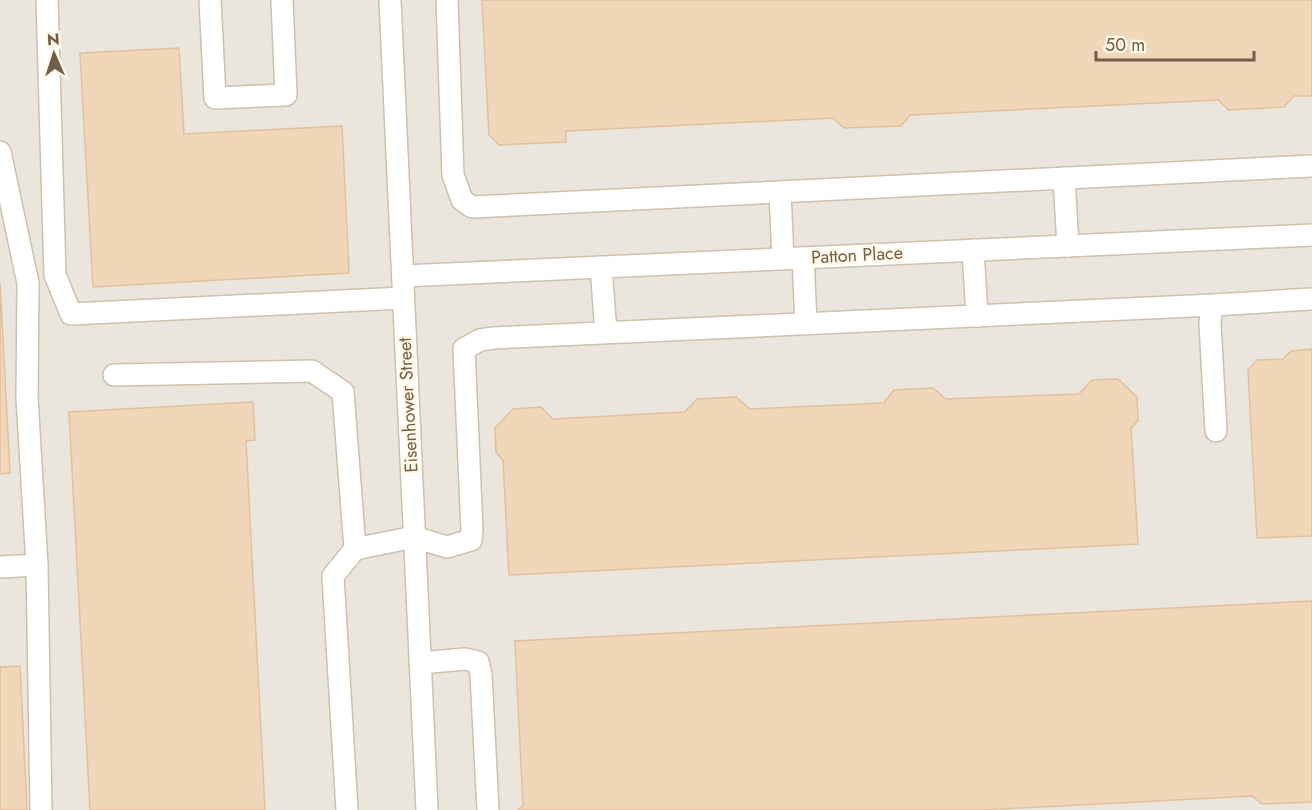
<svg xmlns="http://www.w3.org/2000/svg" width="1312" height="810" font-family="Jost,sans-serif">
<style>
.industrial{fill:#eae5dd}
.building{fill:#f0d7ba;stroke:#e3c09a;stroke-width:1.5}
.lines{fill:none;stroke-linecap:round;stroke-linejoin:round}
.minor-casing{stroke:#cfc0ac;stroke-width:24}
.minor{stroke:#fff;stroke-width:21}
.labels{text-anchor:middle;stroke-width:5;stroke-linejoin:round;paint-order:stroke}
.street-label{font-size:18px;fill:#725d49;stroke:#fff9e7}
</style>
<rect width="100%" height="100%" fill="#fcf5e2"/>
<rect class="industrial" x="0" y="0" width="1312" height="810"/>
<g class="building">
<polygon points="482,0 1312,0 1312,96 1294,96 1284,107 1229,110 1218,100 910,115 901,126 844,128 833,118 566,131 566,142 499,145 489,135"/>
<polygon points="179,48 184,134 342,126 349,273 93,287 80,53"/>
<polygon points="0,282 10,473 0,474"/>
<polygon points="1312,349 1312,536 1257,538 1248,370 1257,360 1283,359 1291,351"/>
<polygon points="1118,379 1137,397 1138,421 1131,428 1138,544 509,575 503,460 496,453 495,428 513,409 541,407 553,419 685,412 697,399 736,397 750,409 884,403 894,390 933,388 946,399 1079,394 1092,380"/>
<polygon points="253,402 255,440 246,441 265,810 90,810 69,412"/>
<polygon points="1312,601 1312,802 1262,804 1252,796 981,810 518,810 523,806 515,641"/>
<polygon points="20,666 27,810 0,810 0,667"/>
</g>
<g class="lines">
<defs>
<g id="minor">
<polyline points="47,0 55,275 71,314 403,298"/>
<polyline points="210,0 215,98 286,95 282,0"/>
<polyline points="390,0 427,810"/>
<polyline points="447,0 453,175 462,200 472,207 1312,166"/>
<polyline points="0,152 28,283 27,398 37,565 0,567"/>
<polyline points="1064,178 1068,246"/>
<polyline points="780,192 783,259"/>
<polyline points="973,250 977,316"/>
<polyline points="803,258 806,323"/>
<polyline points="601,267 606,332"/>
<polyline points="403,276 1312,235"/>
<polyline points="114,375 312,371 343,392 355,549"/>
<polyline points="1216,431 1210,324 1211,313 1214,305 1312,299"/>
<polyline points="37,565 41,810"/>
<polyline points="420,663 465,659 478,662 481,674 488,810"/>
<polyline points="347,810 333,576 355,549 414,537 447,547 471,540 472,530 464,349 480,340 494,338 1214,305"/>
</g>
</defs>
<use href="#minor" class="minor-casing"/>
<use href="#minor" class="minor"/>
</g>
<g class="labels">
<g class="street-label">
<text transform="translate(857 255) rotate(-3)" y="6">Patton Place</text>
<text transform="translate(408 405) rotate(-93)" y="6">Eisenhower Street</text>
</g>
</g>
<g transform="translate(54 54) rotate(357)" stroke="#fff9e7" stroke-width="4.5" paint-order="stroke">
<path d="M0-4.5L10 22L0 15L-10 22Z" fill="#725d49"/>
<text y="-9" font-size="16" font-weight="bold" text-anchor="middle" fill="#725d49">N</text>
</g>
<path d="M1096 51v9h158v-9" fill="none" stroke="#725d49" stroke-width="3"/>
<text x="1105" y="51" font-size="18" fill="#725d49" stroke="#fff9e7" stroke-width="4.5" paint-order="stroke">50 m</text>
</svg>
